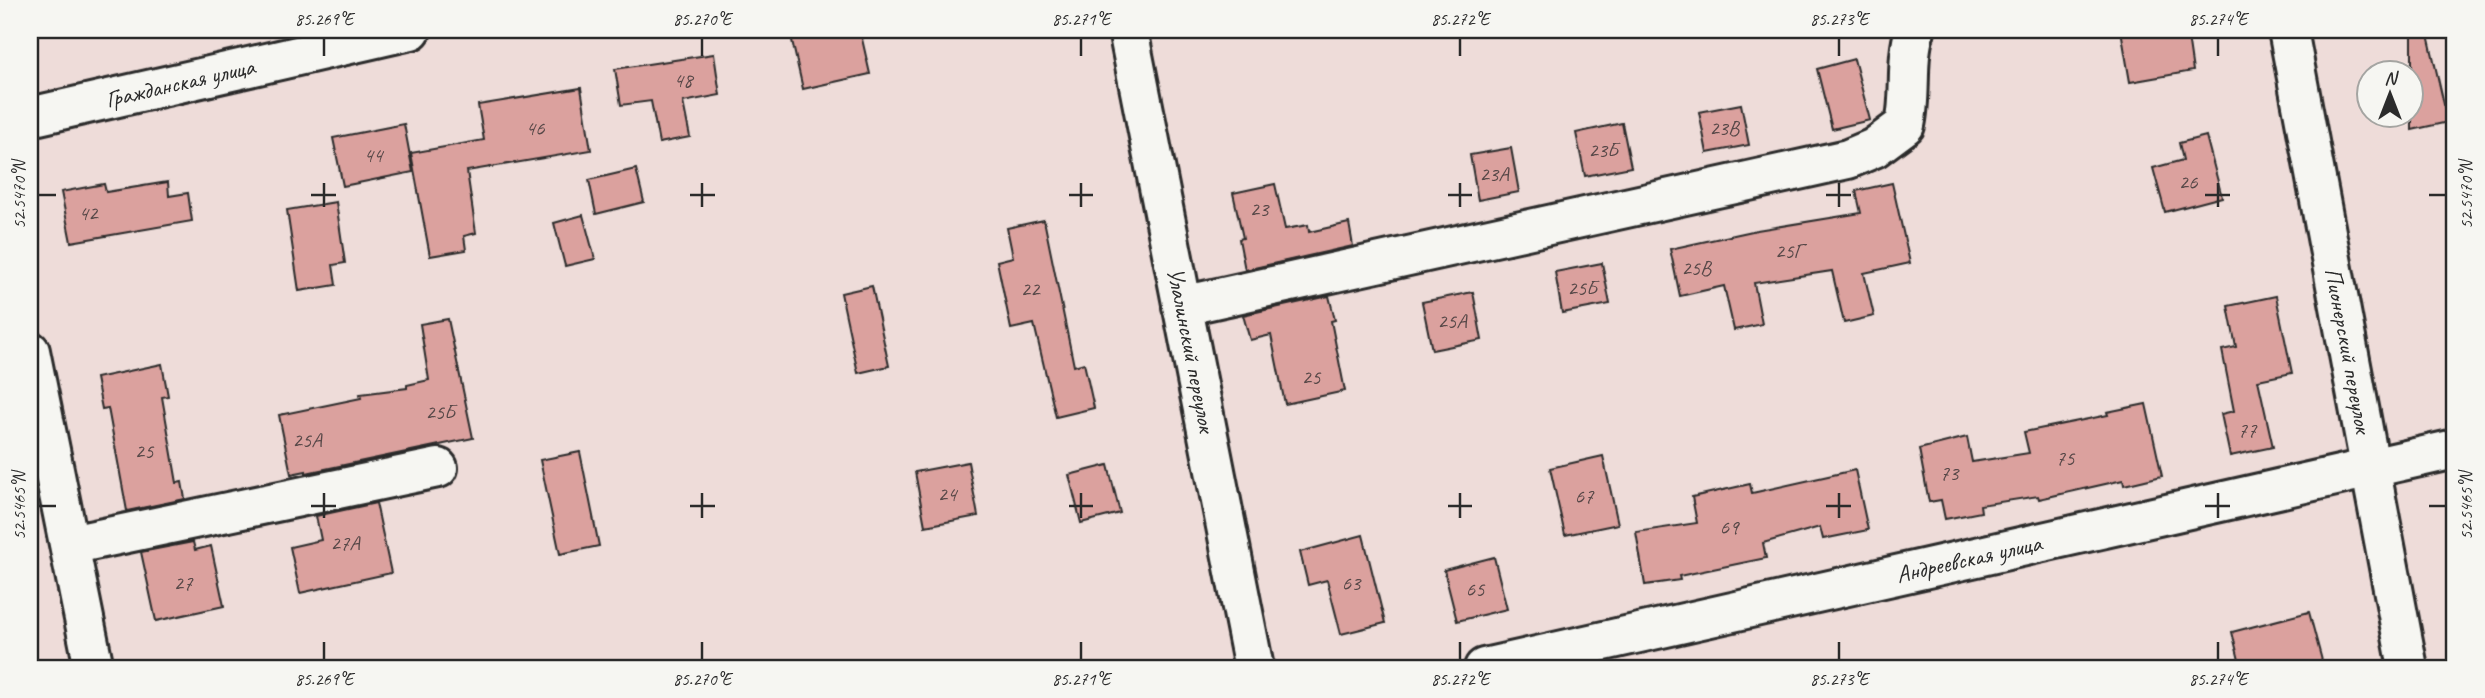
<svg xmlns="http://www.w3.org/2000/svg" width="2485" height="698" font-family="Caveat,sans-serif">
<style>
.building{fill:#dba19e;stroke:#2b2b2b;stroke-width:2}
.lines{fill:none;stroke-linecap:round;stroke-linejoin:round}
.minor-casing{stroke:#2b2b2b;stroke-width:44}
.minor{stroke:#f6f6f2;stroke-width:38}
.ticks{fill:none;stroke:#2b2b2b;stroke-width:2.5}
.labels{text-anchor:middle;stroke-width:6;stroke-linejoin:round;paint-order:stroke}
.number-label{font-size:21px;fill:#574848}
.street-label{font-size:24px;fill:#2b2b2b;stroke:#f6f6f2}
.neatline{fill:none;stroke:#2b2b2b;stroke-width:2.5}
.ticks-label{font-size:18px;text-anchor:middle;fill:#2b2b2b}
</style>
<rect width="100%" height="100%" fill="#eedcd9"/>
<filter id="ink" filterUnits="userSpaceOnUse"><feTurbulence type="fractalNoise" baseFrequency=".0143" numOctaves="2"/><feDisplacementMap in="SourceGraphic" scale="14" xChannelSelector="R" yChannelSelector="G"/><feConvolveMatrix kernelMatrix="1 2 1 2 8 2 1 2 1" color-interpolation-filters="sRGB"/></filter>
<g filter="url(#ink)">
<g class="building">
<polygon points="820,30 860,30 870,74 803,89 791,36"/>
<polygon points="2121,30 2187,30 2193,71 2130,82"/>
<polygon points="2412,30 2427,30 2448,122 2412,130"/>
<polygon points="714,54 720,95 683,102 690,137 659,143 651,101 621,105 615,69"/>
<polygon points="1854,59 1870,120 1832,129 1817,69"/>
<polygon points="581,88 591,150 467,171 476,233 464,236 466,250 430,256 411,153 484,140 478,105"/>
<polygon points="1741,104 1749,145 1707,153 1699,112"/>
<polygon points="1622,123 1631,167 1585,176 1576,133"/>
<polygon points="404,124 413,172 343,186 333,138"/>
<polygon points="2206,136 2222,197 2165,212 2153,168 2183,160 2179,143"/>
<polygon points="1511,148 1519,192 1478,200 1470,155"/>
<polygon points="636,169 644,202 596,214 589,180"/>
<polygon points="168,182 169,196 188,193 192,221 71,242 61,192 104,184 106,192"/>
<polygon points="1892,183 1910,263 1864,273 1874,316 1844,323 1832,271 1754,283 1762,324 1734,330 1724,286 1680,296 1670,249 1757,230 1861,213 1856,191"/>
<polygon points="1275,184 1285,229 1308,225 1309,232 1349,223 1353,246 1245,270 1239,239 1243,238 1233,193"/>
<polygon points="336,202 345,263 333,265 336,285 299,291 287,210"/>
<polygon points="583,215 595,259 565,266 554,223"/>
<polygon points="1044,220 1074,366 1084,363 1094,408 1056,417 1034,324 1011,329 997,261 1013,257 1007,228"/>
<polygon points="1602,263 1610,304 1562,313 1555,272"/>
<polygon points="872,286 889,366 858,373 841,293"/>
<polygon points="1473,292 1482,340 1432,350 1422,302"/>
<polygon points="1329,296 1335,320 1331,321 1345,391 1285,404 1271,335 1250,340 1243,315"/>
<polygon points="2276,296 2292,373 2258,380 2273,447 2230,456 2221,414 2234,411 2222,350 2236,347 2228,306"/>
<polygon points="448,319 473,438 306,473 306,471 291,474 279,415 361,398 360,394 407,388 407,385 429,380 420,324"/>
<polygon points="162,364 168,396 162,397 177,483 182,482 185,499 127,511 108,408 102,409 96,378"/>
<polygon points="2146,404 2162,476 2124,485 2123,480 2039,499 2038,496 1980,505 1981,512 1945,519 1941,500 1929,502 1919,449 1967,437 1972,462 2029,453 2024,432 2108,415 2107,412"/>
<polygon points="580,452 599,546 560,554 540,460"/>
<polygon points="1603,456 1618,524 1565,535 1550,468"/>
<polygon points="968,462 978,516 925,526 915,472"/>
<polygon points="1108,465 1120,513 1081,523 1069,475"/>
<polygon points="1855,470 1868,530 1823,539 1820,527 1763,543 1766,558 1679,576 1680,580 1645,585 1636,532 1697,523 1692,497 1750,484 1752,493"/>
<polygon points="376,503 391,573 300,593 290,547 321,540 316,516"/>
<polygon points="1363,535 1385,623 1341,634 1327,580 1308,585 1300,552"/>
<polygon points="193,542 195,550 211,546 224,606 156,621 141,552"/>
<polygon points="1494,557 1507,609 1457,621 1444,570"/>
<polygon points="2309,612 2324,668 2241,668 2232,632"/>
</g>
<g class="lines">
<defs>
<g id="minor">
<path id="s1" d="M1128 30 1254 668"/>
<path id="s2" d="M2288 30 2408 668"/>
<path id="s3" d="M30 117 411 30"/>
<path d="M1182 306 1848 159 1874 148 1905 125C1912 93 1905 61 1915 30"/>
<polyline points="30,351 94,668"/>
<polyline points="70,545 438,468"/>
<path id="s4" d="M1484 668 2455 449"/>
</g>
</defs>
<use href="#minor" class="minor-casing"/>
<use href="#minor" class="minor"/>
</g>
</g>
<path class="ticks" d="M324 38V56M702 38V56M1081 38V56M1460 38V56M1839 38V56M2218 38V56M324 183V207M702 183V207M1081 183V207M1460 183V207M1839 183V207M2218 183V207M38 195H56M311 195H336M690 195H715M1069 195H1093M1448 195H1472M1826 195H1851M2205 195H2230M2429 195H2446M324 493V518M702 493V518M1081 493V518M1460 493V518M1839 493V518M2218 493V518M38 506H56M311 506H336M690 506H715M1069 506H1093M1448 506H1472M1826 506H1851M2205 506H2230M2429 506H2446M324 642V660M702 642V660M1081 642V660M1460 642V660M1839 642V660M2218 642V660"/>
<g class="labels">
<g class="number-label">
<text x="683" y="87">48</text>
<text x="535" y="135">46</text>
<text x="1724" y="135">23В</text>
<text x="1603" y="157">23Б</text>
<text x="373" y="162">44</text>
<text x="1494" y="181">23А</text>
<text x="2188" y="189">26</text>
<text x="1259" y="216">23</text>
<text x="88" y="220">42</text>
<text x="1789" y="258">25Г</text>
<text x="1696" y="275">25В</text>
<text x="1582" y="295">25Б</text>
<text x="1030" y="296">22</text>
<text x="1452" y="328">25А</text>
<text x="1311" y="384">25</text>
<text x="440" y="419">25Б</text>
<text x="2247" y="437">77</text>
<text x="307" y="447">25А</text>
<text x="144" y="458">25</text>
<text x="2065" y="465">75</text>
<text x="1949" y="480">73</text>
<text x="947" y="501">24</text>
<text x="1584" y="503">67</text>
<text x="1729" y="534">69</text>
<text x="345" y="550">27А</text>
<text x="183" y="590">27</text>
<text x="1351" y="590">63</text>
<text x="1475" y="596">65</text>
</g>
<g class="street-label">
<text dy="8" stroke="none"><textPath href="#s3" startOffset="154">Гражданская улица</textPath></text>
<text dy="8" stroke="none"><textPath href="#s1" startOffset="326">Улалинский переулок</textPath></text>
<text dy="8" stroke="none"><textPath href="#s2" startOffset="326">Пионерский переулок</textPath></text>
<text dy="8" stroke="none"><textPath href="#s4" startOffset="497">Андреевская улица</textPath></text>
</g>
</g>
<rect width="2485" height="698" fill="none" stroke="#f6f6f2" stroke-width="77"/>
<g transform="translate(2390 94)"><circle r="33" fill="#f6f6f2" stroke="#a5a5a2" stroke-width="2"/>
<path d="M0-5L12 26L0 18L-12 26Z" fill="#2b2b2b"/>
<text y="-10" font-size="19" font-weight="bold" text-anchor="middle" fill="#2b2b2b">N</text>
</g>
<rect x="38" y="38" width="2408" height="622" class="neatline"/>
<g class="ticks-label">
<text x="324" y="25">85.269°E</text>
<text x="702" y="25">85.270°E</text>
<text x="1081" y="25">85.271°E</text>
<text x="1460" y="25">85.272°E</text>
<text x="1839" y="25">85.273°E</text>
<text x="2218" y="25">85.274°E</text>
<text transform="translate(19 195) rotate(-90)" y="6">52.5470°N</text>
<text transform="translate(2466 195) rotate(-90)" y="6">52.5470°N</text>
<text transform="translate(19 506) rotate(-90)" y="6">52.5465°N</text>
<text transform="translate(2466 506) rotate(-90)" y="6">52.5465°N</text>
<text x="324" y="685">85.269°E</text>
<text x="702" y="685">85.270°E</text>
<text x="1081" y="685">85.271°E</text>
<text x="1460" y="685">85.272°E</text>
<text x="1839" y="685">85.273°E</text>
<text x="2218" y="685">85.274°E</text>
</g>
</svg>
